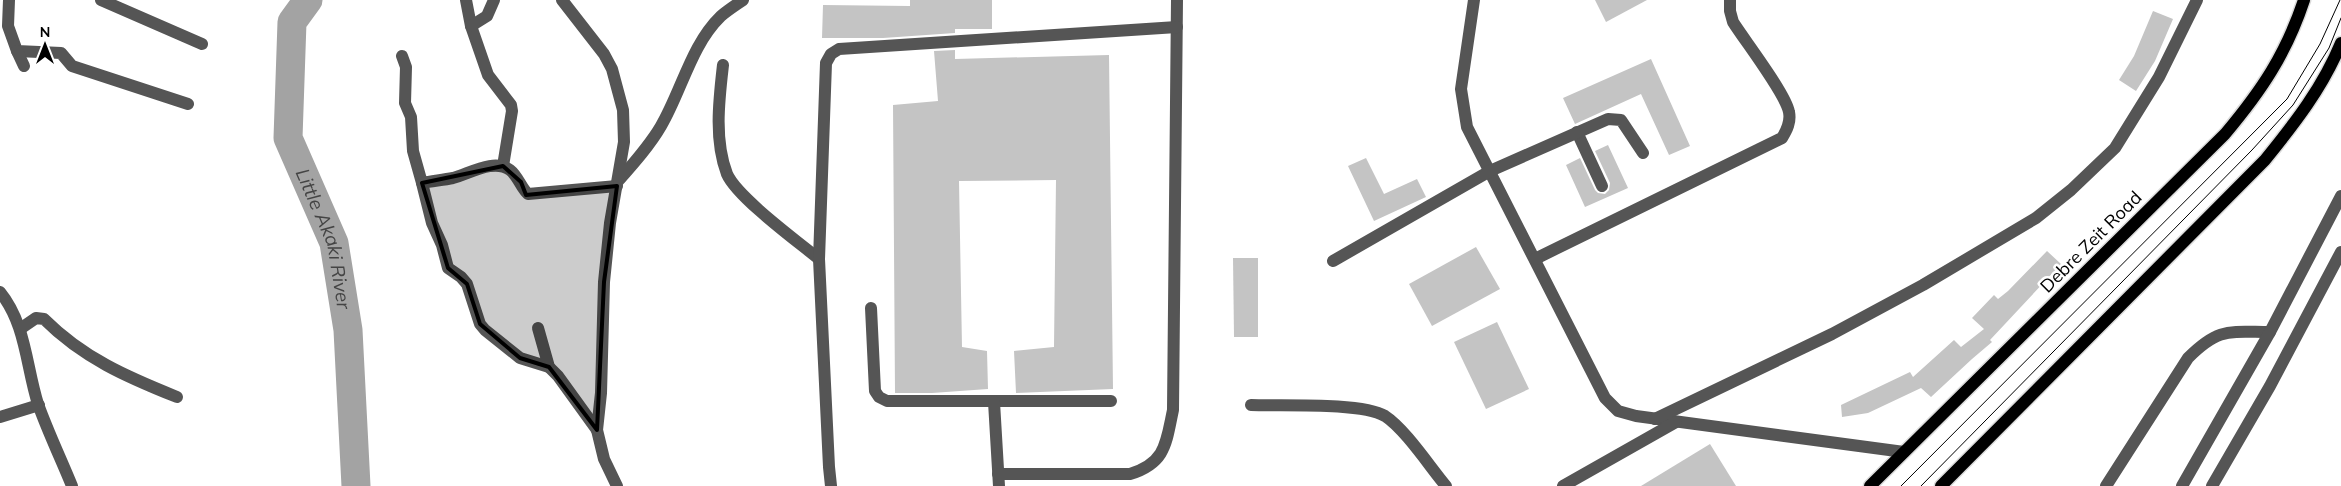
<svg xmlns="http://www.w3.org/2000/svg" width="2341" height="486" font-family="Mulish,sans-serif">
<style>
.lines{fill:none;stroke-linecap:round;stroke-linejoin:round}
.river{stroke:#a3a3a3;stroke-width:29}
.building{fill:#c4c4c4}
.major-casing{stroke:#dbdbdb;stroke-width:15}
.minor{stroke:#555;stroke-width:12}
.major{stroke:#000;stroke-width:12}
.tram{stroke:#000;stroke-width:1}
.marked{fill:#000;fill-opacity:0.2;stroke:#000;stroke-width:4;stroke-linejoin:round}
.labels{text-anchor:middle;stroke-width:5;stroke-linejoin:round;paint-order:stroke}
.street-label{font-size:18px;fill:#000;stroke:#fff}
.water-label{font-size:19px;font-style:italic;fill:#444;stroke:#fff}
</style>
<rect width="100%" height="100%" fill="#fff"/>
<g class="lines">
<path class="river" id="s1" d="M308 0 292 22 288 138 334 243 348 330 356 486"/>
</g>
<g class="building">
<polygon points="910,0 992,0 992,29 955,29 955,33 883,38 822,38 823,5 910,6"/>
<polygon points="1595,0 1647,0 1606,22"/>
<polygon points="2153,11 2173,19 2155,61 2136,91 2119,80 2134,56"/>
<polygon points="955,50 955,59 1109,55 1113,389 1016,393 1014,351 1054,347 1056,180 959,181 962,347 987,351 988,389 932,393 895,393 893,105 938,101 934,51"/>
<polygon points="1651,59 1690,146 1669,155 1641,94 1575,124 1563,98"/>
<polygon points="1608,145 1628,188 1585,207 1566,165 1580,158 1595,190 1598,193 1605,194 1609,190 1610,183 1595,151"/>
<polygon points="1366,158 1384,194 1417,179 1426,197 1374,221 1348,166"/>
<polygon points="1476,247 1500,289 1432,326 1409,284"/>
<polygon points="2047,251 2061,264 1990,340 1992,342 1972,359 1931,397 1921,388 1868,413 1842,417 1841,405 1910,372 1913,377 1954,340 1961,347 1984,329 1972,318 1994,295 1998,299 2008,291"/>
<polygon points="1233,258 1258,258 1258,337 1234,337"/>
<polygon points="1497,322 1529,389 1486,409 1454,342"/>
<polygon points="1710,444 1736,486 1641,486"/>
</g>
<g class="lines">
<defs>
<g id="major">
<path d="M1870 486 2225 134C2262 90 2286 54 2304 0"/>
<path d="M1941 486 2265 160C2295 123 2323 87 2341 43"/>
</g>
</defs>
<use href="#major" class="major-casing"/>
<g class="minor">
<polyline points="9,0 8,26 17,51 61,53 72,66 188,104"/>
<polyline points="101,0 202,44"/>
<polyline points="466,0 471,26 488,75 511,105 512,111 503,166"/>
<polyline points="562,0 604,54 612,69 623,110 624,142 610,223 604,282 601,393 597,430 604,459 617,486"/>
<polyline points="1474,0 1461,89 1467,127 1605,398 1618,411 1636,416 1904,452"/>
<polyline points="471,26 487,16 494,0"/>
<polyline points="17,51 24,66"/>
<path d="M402 56 406 67 405 103 411 117 413 151 422 183C432 181 443 180 453 178 469 174 494 158 510 170 518 176 521 188 528 194L617 186"/>
<path d="M723 65C719 100 714 140 727 174 737 197 797 241 819 259"/>
<polyline points="1577,132 1602,186"/>
<path d="M619 180C634 163 650 145 661 126 682 90 691 45 721 16 728 10 736 5 743 0"/>
<polyline points="422,183 432,223 442,245 448,268 461,277 467,284 480,324 485,330 520,358 549,367"/>
<path d="M1535 259 1782 138C1787 130 1791 122 1789 112 1786 94 1745 41 1733 22L1730 11V0"/>
<polyline points="1333,261 1490,171 1608,119 1621,120 1643,153"/>
<path d="M0 292C26 324 26 366 38 404 48 432 61 459 72 486"/>
<polyline points="871,308 875,391 879,397 887,401 1111,401"/>
<polyline points="538,328 549,367 558,376 597,430"/>
<path d="M20 329 36 318 44 319C83 358 127 377 177 397"/>
<polyline points="994,402 999,486"/>
<path d="M1251 405C1281 406 1362 402 1385 416 1405 429 1430 467 1446 486"/>
<polyline points="0,417 39,405"/>
<polyline points="1655,419 1832,334 1923,285 2036,218 2071,190 2115,148 2159,77 2197,0"/>
<path d="M998 474H1130C1166 463 1166 443 1173 410L1177 0"/>
<polyline points="831,486 829,467 819,259 826,63 831,54 839,49 1177,27"/>
<polyline points="1563,486 1676,422"/>
<path d="M2106 486 2188 358C2219 327 2229 332 2270 332"/>
<polyline points="2182,486 2270,332 2341,196"/>
<polyline points="2212,486 2270,386 2341,252"/>
</g>
<use href="#major" class="major"/>
<g class="tram">
<polyline points="1901,486 2287,99 2320,44 2340,0"/>
<polyline points="1921,486 2252,150 2293,105 2329,48 2341,18"/>
</g>
</g>
<path class="marked" d="M503 166 521 182 526 195 617 186 604 282 597 430 549 367 520 358 480 324 467 284 448 268 422 183Z"/>
<g class="labels">
<g class="street-label">
<text transform="translate(2091 242) rotate(-45)" y="6">Debre Zeit Road</text>
</g>
<g class="water-label">
<text dy="7" stroke="none"><textPath href="#s1" startOffset="251">Little Akaki River</textPath></text>
</g>
</g>
<g transform="translate(45 45)" stroke="#ffffff" stroke-width="4" paint-order="stroke">
<path d="M0-4L9 19L0 12L-9 19Z" fill="#000000"/>
<text y="-8" font-size="14" font-weight="bold" text-anchor="middle" fill="#000000">N</text>
</g>
</svg>
